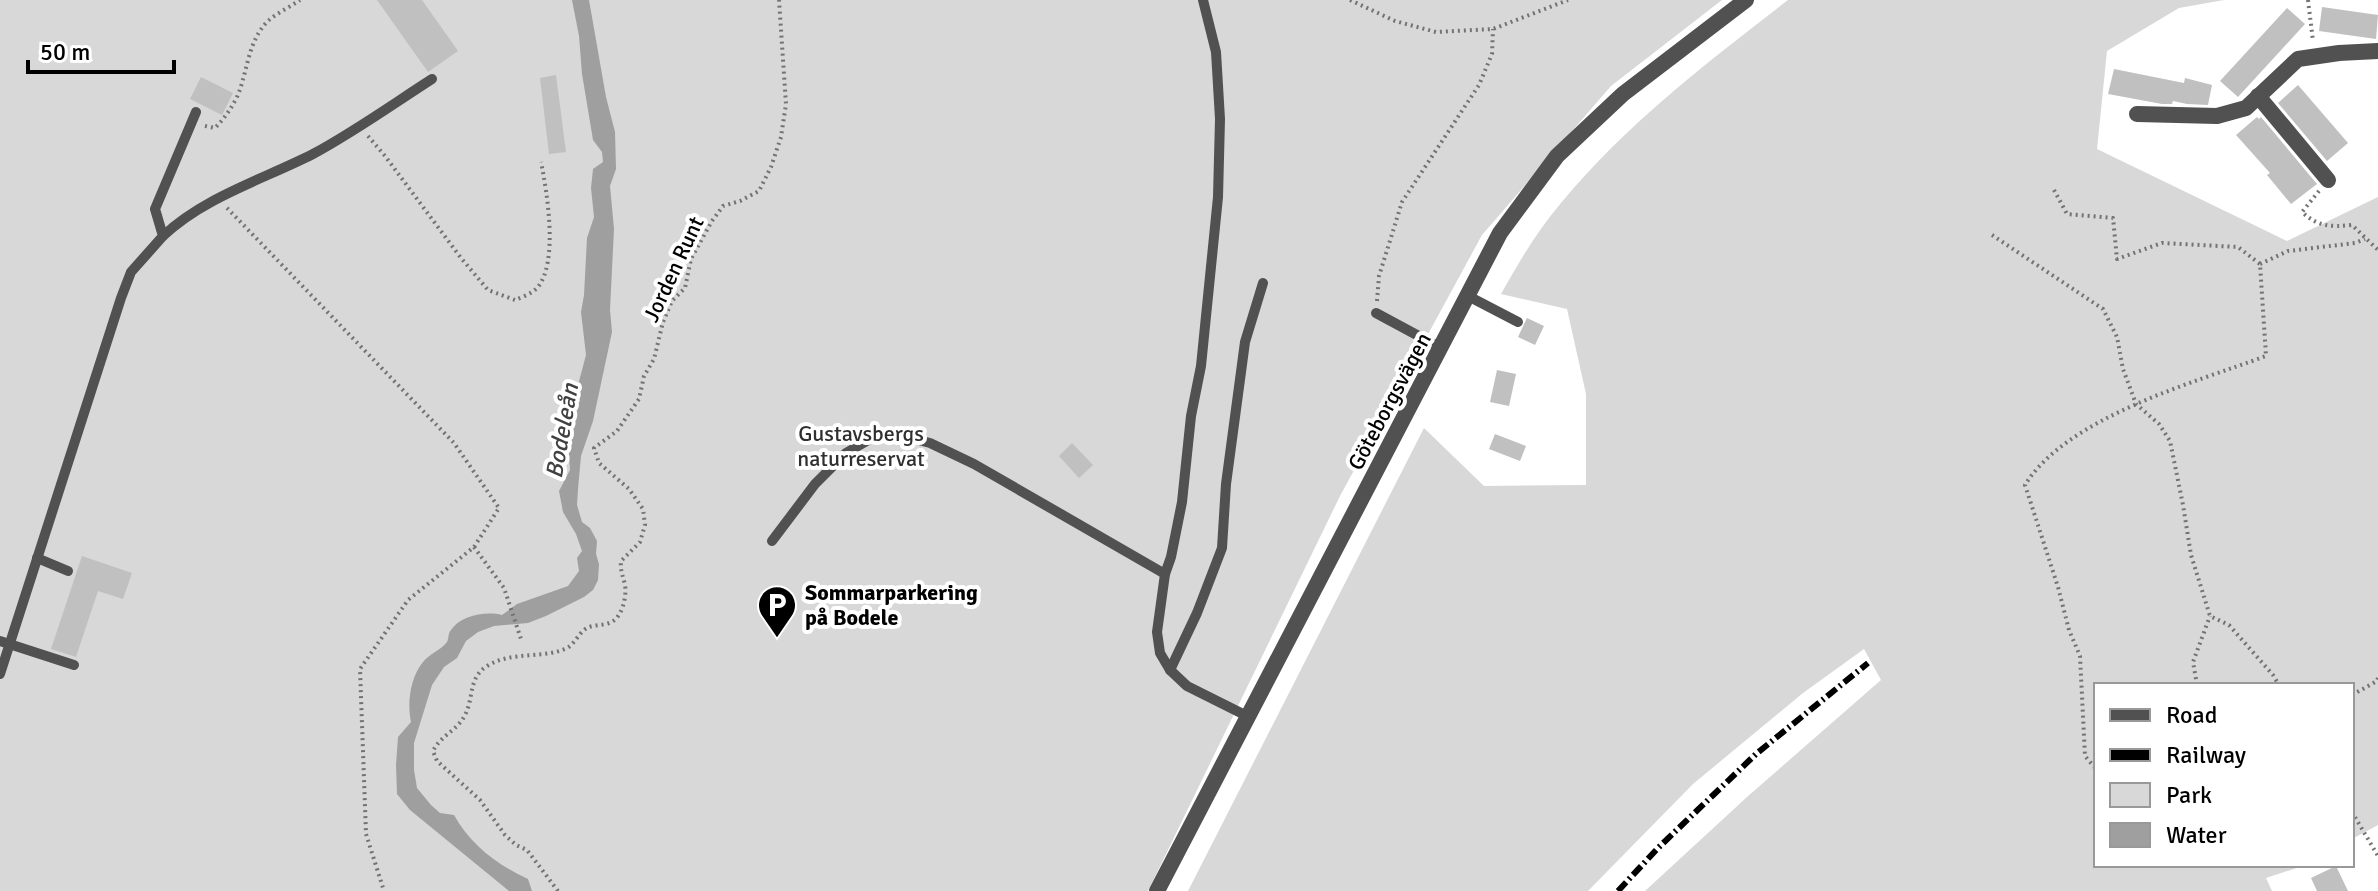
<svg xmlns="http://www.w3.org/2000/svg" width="2378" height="891" font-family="Signika,sans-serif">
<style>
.green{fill:#d8d8d8}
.water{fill:#9f9f9f}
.building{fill:#c0c0c0}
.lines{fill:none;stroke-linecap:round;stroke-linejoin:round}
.path{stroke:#737373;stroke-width:4;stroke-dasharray:2 4;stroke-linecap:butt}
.service{stroke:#515151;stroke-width:10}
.minor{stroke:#515151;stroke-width:16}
.tertiary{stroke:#515151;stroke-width:16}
.rail{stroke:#000;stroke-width:6;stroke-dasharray:12 4 2 4;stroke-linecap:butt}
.labels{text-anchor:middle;stroke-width:8;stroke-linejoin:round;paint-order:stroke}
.street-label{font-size:22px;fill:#000;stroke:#fff}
.park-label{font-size:22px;fill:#2f2f2f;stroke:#fff}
.poi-label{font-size:22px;font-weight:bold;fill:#000;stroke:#fff;text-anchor:start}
.water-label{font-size:24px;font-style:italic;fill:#404040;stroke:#fff}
</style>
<rect width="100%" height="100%" fill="#fff"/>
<g class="green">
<polygon points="0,0 1722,0 1611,86 1482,235 1340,496 1148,891 0,891"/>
<path d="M1788 0H2224L2179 8 2107 51 2097 149 2287 241 2378 197V825L2352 839V685H2096V865H2306L2266 878 2272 891H1645L1747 797 1881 680 1864 649 1803 693 1693 784 1588 891H1188L1424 428 1484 486 1586 485V394L1567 309 1501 294C1519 262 1537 231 1561 203 1626 124 1708 62 1788 0Z"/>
</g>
<path class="water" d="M572 0H589L606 97 615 132 616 169 610 186 614 229 610 310 612 332 593 421 581 456 578 489 577 505 582 522 590 528 597 541 596 554 599 564 598 580 593 590 584 597 546 616 528 623 494 626 478 632 466 641 457 658 444 667 432 685 414 743V770L417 788 431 805 440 813 454 815C470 844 497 865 528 879L532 891H509L410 810 397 794 396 765 398 737 411 722C407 703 410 678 423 662 429 654 441 650 447 642 449 638 448 633 451 630 461 615 486 611 502 615L517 604 568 586 579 571 577 558 582 551 576 534 563 512 559 491 570 470 569 454 563 440 564 424 573 404 586 355 581 312 584 295 587 238 594 217 591 188 593 169 603 162 602 152 593 140 582 74 579 36Z"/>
<g class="building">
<polygon points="377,0 422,0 458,51 428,72"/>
<polygon points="2322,7 2378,15 2376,39 2319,31"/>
<polygon points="2287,8 2305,24 2238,97 2220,81"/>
<polygon points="2114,69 2184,83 2185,78 2212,85 2208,105 2187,104 2173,101 2172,104 2162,104 2108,94"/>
<polygon points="556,75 566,152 549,154 540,78"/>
<polygon points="201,77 233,93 222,115 190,99"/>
<polygon points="2298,85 2348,143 2327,161 2278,103"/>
<polygon points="2257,117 2259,119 2261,117 2317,184 2291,204 2267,175 2270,173 2236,135"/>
<polygon points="1527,318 1544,326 1535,345 1518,337"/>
<polygon points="1497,370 1516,374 1509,406 1490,402"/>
<polygon points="1495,434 1526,446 1520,461 1489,449"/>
<polygon points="1072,443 1093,465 1079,478 1059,456"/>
<polygon points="82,556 132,573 123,599 98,591 76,657 51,649"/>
<polygon points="2336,866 2348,891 2317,891 2311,878"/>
</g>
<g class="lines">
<g class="path">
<polyline points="1350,0 1395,21 1436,32 1493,29 1568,0"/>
<polyline points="2308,0 2313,41"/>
<path d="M205 126 215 128C224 119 231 109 237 97 248 72 247 42 268 21 277 13 290 7 300 0"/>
<path d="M368 136 385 156 461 258 488 290 515 300C522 297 531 294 537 288 559 263 547 192 541 162"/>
<path d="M2054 190 2067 214 2113 218 2117 259 2162 243 2238 247 2260 264 2266 356C2193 383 2067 417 2025 485L2058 587 2069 630 2080 656 2085 756 2096 769"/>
<path d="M2319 191 2302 212C2318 227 2331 227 2352 225L2378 250"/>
<polyline points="227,208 454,443 499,508 474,547 408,600 360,669 366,834 384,891"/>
<polyline points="1992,235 2103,309 2117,337 2123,369 2136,404 2159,424 2170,441 2183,505 2191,555 2210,616 2229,625 2273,675 2279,685"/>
<polyline points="2260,264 2288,251 2355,243 2365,239"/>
<polyline points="1377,301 1379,276 1402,202 1479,85 1492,54 1493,29"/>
<polyline points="474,547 504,588 521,639"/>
<polyline points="2197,685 2193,662 2210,616"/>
<polyline points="2352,695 2377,681 2378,678"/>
<polyline points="2352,812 2378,856"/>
<path d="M558 891 527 850 516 845 505 835 480 800 437 761 433 751C441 735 457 731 465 715 474 698 468 678 487 666 511 651 540 659 565 649 575 645 578 633 587 628 594 624 604 626 611 622 622 618 627 596 625 585 623 576 620 570 621 561L640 542 645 525 643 509 629 489 599 463 594 448 617 431 639 399 644 376 654 359 663 322 672 301 685 288 691 259 712 221 723 206 740 201 759 191 771 167 781 137 786 104 779 0"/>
</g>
<g class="service">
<polyline points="1203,0 1216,52 1220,119 1218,197 1201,366 1191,416 1182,502 1171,557 1165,574 1157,632 1160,653 1170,670 1187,686 1249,717"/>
<path d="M163 236C204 197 264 179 313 154 354 132 393 104 432 79"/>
<polyline points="1468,296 1518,322"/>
<polyline points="1376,313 1441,348"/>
<polyline points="772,541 815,484 846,453 872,438 896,434 930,443 974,464 1165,574"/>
<polyline points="37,558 68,571"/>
<polyline points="0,641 74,665"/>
<polyline points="1170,670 1197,613 1222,548 1226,484 1245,342 1263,283"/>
<polyline points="0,674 121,298 131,272 163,236 155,209 196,112"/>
</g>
<g class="minor">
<polyline points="2258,96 2328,180"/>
<polyline points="2137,114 2217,116 2246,108 2298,59 2339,53 2378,51"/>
</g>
<polyline class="tertiary" points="1157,891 1500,233 1557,156 1623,94 1746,0"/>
<polyline class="rail" points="1618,891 1658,848 1756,754 1868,663"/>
</g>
<defs>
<symbol id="parking-pin" viewBox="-11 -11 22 30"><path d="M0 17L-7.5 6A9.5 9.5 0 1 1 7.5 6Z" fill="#000" stroke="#fff"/><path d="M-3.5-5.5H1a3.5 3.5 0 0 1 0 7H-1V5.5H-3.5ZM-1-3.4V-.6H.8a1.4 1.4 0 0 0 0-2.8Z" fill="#fff"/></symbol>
</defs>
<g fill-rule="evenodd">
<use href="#parking-pin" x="755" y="583" width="44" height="60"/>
</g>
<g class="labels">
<g class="street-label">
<text transform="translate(673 269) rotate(-65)" y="8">Jorden Runt</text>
<text transform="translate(1389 401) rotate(-62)" y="8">Göteborgsvägen</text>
</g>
<g class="park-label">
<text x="861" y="441">Gustavsbergs<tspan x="861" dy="25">naturreservat</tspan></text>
</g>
<g class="poi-label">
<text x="805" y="600">Sommarparkering<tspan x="805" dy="25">på Bodele</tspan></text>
</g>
<g class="water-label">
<text transform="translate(562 431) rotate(-80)" y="8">Bodeleån</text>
</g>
</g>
<rect x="2094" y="683" width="260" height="184" fill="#ffffff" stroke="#999999" stroke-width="2"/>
<rect x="2110" y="709" width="40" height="12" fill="#515151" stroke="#999999" stroke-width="2"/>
<text x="2166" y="723" font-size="24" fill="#000000">Road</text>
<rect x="2110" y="749" width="40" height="12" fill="#000000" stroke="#999999" stroke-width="2"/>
<text x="2166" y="763" font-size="24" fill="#000000">Railway</text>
<rect x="2110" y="783" width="40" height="24" fill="#d8d8d8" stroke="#999999" stroke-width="2"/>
<text x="2166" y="803" font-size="24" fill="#000000">Park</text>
<rect x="2110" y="823" width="40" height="24" fill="#9f9f9f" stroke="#999999" stroke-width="2"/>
<text x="2166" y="843" font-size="24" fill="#000000">Water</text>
<path d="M28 60v12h146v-12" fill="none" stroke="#000000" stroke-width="4"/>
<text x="40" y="60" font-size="24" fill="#000000" stroke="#ffffff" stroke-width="6" paint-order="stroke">50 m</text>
</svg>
